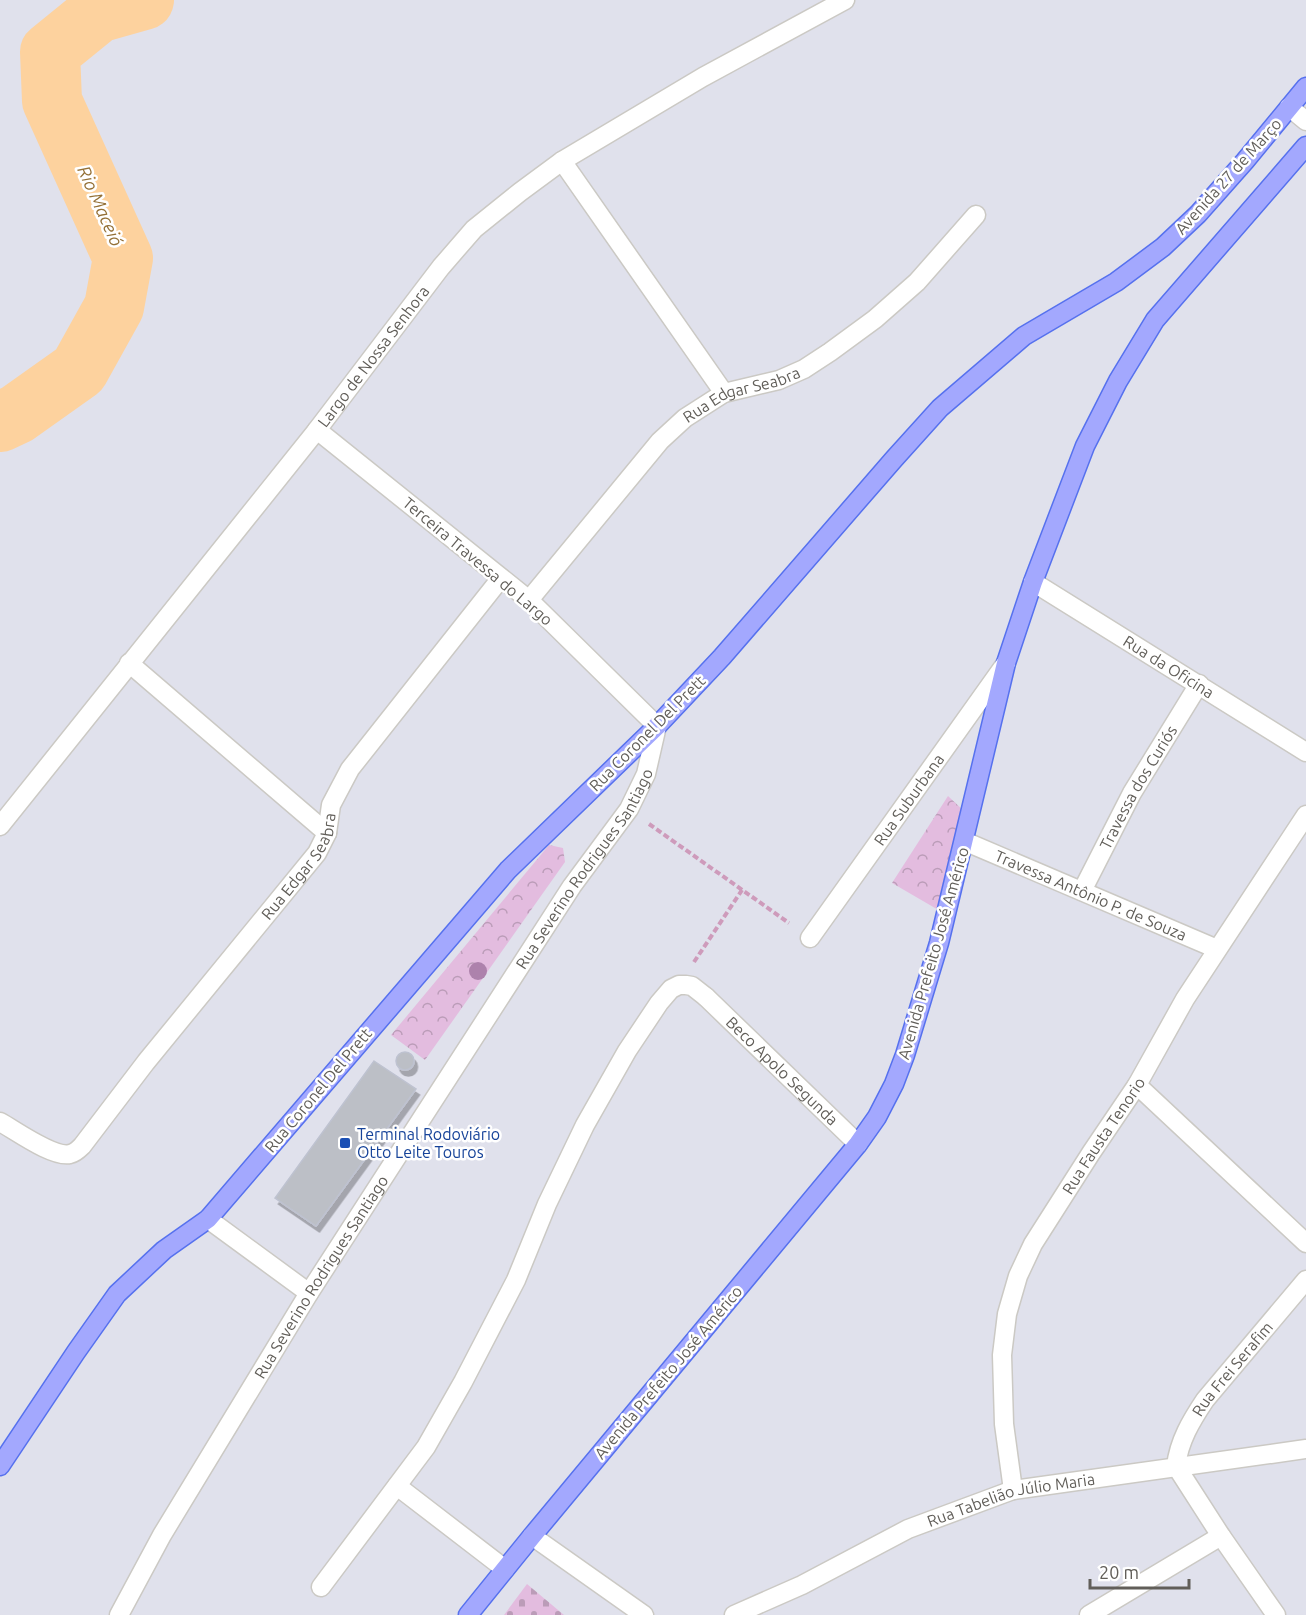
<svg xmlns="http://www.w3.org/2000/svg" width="1306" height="1615" font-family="Ubuntu,sans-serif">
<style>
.forest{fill:url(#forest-crowns)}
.cemetery{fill:url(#cemetery-stones)}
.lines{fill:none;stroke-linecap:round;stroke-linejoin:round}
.river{stroke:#fdd29e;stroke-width:60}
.building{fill:#bcbfc6;stroke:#bec2d0;stroke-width:1.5;filter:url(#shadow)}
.service-casing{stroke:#cbc9c4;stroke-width:21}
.minor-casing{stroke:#cbc9c4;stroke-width:21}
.primary-casing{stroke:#5671ee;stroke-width:21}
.path{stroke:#ce9bbb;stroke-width:4;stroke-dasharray:6 3;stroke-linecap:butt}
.service{stroke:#fff;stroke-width:18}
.minor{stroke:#fff;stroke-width:18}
.primary{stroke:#a3a8fe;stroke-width:18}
.tree{fill:#ad82ac}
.transit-dot{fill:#1a4fb4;stroke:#fff;stroke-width:2}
.labels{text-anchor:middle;stroke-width:5;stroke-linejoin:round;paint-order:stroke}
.street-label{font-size:16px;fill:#615e59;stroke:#fff}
.transit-label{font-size:16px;fill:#164399;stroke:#fff;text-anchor:start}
.water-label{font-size:18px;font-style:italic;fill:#947036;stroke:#fff}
</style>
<defs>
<pattern id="forest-crowns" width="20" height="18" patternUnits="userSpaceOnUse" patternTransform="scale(1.5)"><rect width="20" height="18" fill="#e3bcdf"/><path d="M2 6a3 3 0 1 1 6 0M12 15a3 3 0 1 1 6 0" fill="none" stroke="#bb9cb8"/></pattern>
<pattern id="cemetery-stones" width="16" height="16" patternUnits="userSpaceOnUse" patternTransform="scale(1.5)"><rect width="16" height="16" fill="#e3bcdf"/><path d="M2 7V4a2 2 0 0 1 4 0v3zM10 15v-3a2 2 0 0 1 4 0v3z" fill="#bb9cb8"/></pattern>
<filter id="shadow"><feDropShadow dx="3.5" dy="6" stdDeviation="0" flood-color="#0004"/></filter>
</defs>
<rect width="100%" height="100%" fill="#e0e1ec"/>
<g class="forest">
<polygon points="948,796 965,812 947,915 892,883"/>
<polygon points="549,845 563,848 565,862 425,1060 391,1035"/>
</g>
<polygon class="cemetery" points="527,1584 564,1615 504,1615"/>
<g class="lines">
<polyline class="river" points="0,422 17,414 79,370 114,307 123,258 52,101 50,52 98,13 144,0"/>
</g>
<g class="building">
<circle cx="405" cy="1061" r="9"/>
<polygon points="374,1061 416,1089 316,1226 275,1198"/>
</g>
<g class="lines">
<defs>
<g id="service">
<path id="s1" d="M1082 891 1132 793 1199 684"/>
<polyline points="397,1486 505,1569"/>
<polyline points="321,1587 426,1447 463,1382 516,1280 547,1204 585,1125 627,1051 659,1003 671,989 679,985 686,985 692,986 706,997"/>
</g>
<g id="minor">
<polyline points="1289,107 1306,121"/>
<polyline points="562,161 724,393"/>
<path id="s2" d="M1033 582 1306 752"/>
<path id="s3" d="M529 600 660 441 685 418 724 393 779 380 804 369 830 352 875 319 917 282 976 215"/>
<polyline points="129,663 327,833"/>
<path id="s4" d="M0 826 317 430 441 267 474 229 520 192 562 161 703 77 845 0"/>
<path id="s5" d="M964 841 1217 949"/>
<path id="s6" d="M810 938 1006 663"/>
<path id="s7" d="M706 997 858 1144"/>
<polyline points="1137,1085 1306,1243"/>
<path id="s8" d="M0 1122C15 1130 53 1158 70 1154 75 1153 79 1149 82 1146L146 1062 317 853 327 833 331 805 350 769 501 578"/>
<polyline points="208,1219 309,1293"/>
<path id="s9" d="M1176 1466C1179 1441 1191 1421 1205 1400L1306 1280"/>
<polyline points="1176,1466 1221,1536 1276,1615"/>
<path id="s10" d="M1013 1490 1004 1424 1002 1355 1007 1314 1018 1276 1033 1244 1091 1153 1137 1085 1185 999 1306 815"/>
<polyline points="532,1536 644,1615"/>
<path id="s11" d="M119 1615 162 1535 309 1293 572 886 629 809 646 774 657 726 529 600 317 430"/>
<path id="s12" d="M734 1615 802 1585 908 1529 1013 1490 1306 1449"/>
<polyline points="1089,1615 1221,1536"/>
</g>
<g id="primary">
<polyline points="0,1466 76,1352 117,1294 164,1250 208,1219 508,870 657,726 722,657 894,459 940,408 1024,336 1116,282 1163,247 1198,214 1245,161 1306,87"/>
<polyline points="468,1615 532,1536 858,1144 877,1117 894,1084 905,1055 939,943 1006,663 1033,582 1085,446 1118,381 1155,320 1306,146"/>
</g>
</defs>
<use href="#service" class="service-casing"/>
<use href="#minor" class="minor-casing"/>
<use href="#primary" class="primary-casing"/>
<g class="path">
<polyline points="649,824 789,923"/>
<polyline points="694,962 742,890"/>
</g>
<use href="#service" class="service"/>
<use href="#minor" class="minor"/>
<use href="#primary" class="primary"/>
</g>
<circle class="tree" cx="478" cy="971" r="9"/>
<rect class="transit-dot" x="339" y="1137" width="12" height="12" rx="3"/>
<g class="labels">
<g class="street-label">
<text transform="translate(1228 176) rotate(-48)" y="6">Avenida 27 de Março</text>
<text dy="6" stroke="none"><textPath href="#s4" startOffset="600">Largo de Nossa Senhora</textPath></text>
<text dy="6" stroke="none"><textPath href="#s3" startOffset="302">Rua Edgar Seabra</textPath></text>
<text transform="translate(478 561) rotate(40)" y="6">Terceira Travessa do Largo</text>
<text dy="6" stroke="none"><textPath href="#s2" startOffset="160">Rua da Oficina</textPath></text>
<text transform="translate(647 733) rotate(-45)" y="6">Rua Coronel Del Prett</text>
<text dy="6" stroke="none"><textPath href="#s1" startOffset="118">Travessa dos Curiós</textPath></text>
<text dy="6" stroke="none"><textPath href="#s6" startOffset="170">Rua Suburbana</textPath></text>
<text dy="6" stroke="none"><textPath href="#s8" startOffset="448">Rua Edgar Seabra</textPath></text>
<text dy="6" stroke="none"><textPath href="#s11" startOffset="880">Rua Severino Rodrigues Santiago</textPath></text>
<text dy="6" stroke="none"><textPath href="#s5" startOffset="138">Travessa Antônio P. de Souza</textPath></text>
<text transform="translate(933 953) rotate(-74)" y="6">Avenida Prefeito José Américo</text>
<text dy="6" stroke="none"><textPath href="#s7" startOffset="106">Beco Apolo Segunda</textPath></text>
<text transform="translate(318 1090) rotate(-50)" y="6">Rua Coronel Del Prett</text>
<text dy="6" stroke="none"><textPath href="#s10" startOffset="381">Rua Fausta Tenorio</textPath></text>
<text dy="6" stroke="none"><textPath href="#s11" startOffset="394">Rua Severino Rodrigues Santiago</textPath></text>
<text dy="6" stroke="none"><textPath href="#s9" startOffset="114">Rua Frei Serafim</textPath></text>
<text transform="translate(668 1372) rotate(-50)" y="6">Avenida Prefeito José Américo</text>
<text dy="6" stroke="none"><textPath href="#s12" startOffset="302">Rua Tabelião Júlio Maria</textPath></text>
</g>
<g class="transit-label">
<text x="357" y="1140">Terminal Rodoviário<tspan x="357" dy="18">Otto Leite Touros</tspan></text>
</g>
<g class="water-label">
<text transform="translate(100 206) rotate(66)" y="6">Rio Maceió</text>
</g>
</g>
<path d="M1090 1579v9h99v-9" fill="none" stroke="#615e59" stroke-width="3"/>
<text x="1099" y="1579" font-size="18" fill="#615e59" stroke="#ffffff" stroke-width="4.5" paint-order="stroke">20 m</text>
</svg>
